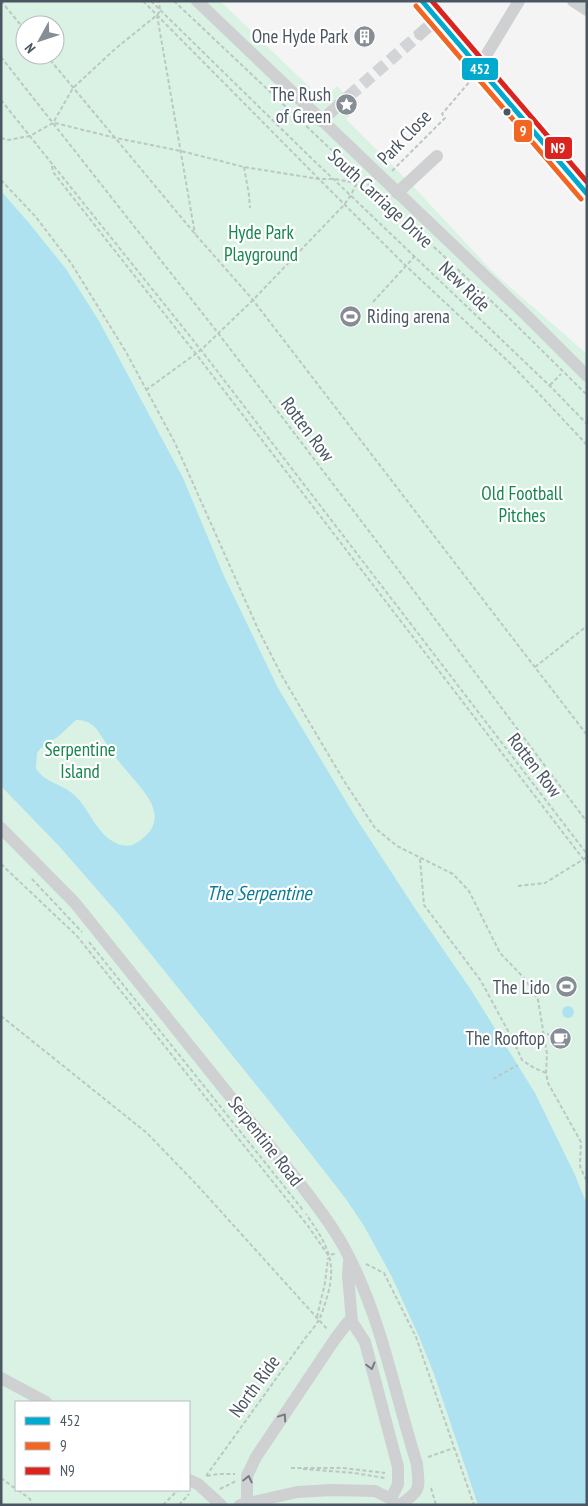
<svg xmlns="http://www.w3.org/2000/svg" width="588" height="1506" font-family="'PT Sans Narrow',sans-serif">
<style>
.green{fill:#d9f2e3;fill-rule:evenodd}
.water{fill:#aee2f0;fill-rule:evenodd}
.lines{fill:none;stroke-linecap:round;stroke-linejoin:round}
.minor-tunnel{stroke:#d2d4d7;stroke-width:12;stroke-dasharray:12 6;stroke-linecap:butt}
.path{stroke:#bcc7c4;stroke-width:2;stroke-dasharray:4 2.5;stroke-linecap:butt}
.minor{stroke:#ced0d2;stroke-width:12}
.major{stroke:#caced1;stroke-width:15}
.path-bridge{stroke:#bcc7c4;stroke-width:2;stroke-dasharray:4 2.5;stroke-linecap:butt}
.bus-1-casing{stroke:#fff;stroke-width:9}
.bus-2-casing{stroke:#fff;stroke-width:9}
.bus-3-casing{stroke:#fff;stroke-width:9}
.bus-1{stroke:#00a9ce;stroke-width:5}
.bus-2{stroke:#f26522;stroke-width:5}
.bus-3{stroke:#dc241f;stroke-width:5}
.oneway{stroke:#727b83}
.bus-dot{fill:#4a5661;stroke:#fff;stroke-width:2}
.labels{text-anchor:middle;stroke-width:4.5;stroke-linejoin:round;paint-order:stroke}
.poi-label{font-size:19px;fill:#4a5661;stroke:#fff;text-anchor:end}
.street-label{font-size:19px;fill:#4a5661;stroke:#fff}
.park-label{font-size:19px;fill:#17864f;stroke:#fff}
.water-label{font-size:20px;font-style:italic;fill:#0c7c9b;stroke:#fff}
.line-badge{stroke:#fff;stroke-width:2}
.badge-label{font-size:14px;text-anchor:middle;font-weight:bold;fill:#fff}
</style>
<rect width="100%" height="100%" fill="#f4f4f4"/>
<path class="green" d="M1 1H220L323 100 337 86 358 107 346 119 409 182 494 273 587 354V1505H1ZM25 25H55V55H25ZM16 1402H189V1490H16Z"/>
<g class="water">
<path d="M1 191 29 223 66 269 99 321 183 478 224 576 278 688 356 818 414 907 471 990 535 1093 575 1175 587 1205V1505H478L434 1374 420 1339 391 1275 364 1226 346 1199 282 1117 121 917 59 846 1 786ZM76 720C84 720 89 722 95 727 104 739 111 752 121 764 137 785 174 814 142 839 132 847 125 848 114 842 95 832 89 807 72 793 61 784 42 781 36 768L37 753 40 749 60 735Z"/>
<circle cx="568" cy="1012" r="6"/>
</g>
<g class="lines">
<polyline class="minor-tunnel" points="349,96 420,34"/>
<g class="path">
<polyline points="1,1 25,30"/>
<polyline points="143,1 319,179 335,179 356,183"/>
<polyline points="151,1 305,152 550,386 587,424"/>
<polyline points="174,1 506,315 587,395"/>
<polyline points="157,15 195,234"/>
<polyline points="46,55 196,235 253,300 587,735"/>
<polyline points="1,57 218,333 378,543 587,822"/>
<polyline points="1,100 201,350 587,854"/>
<polyline points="55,123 116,138 181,151 244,167 319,179 406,266 512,365 587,445"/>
<polyline points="1,138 8,140 30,136 53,123 73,88 115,49 157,15 160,11 159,1"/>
<polyline points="52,166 53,172 196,354 587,864"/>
<polyline points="244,167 249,195 250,208"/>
<polyline points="392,171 445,118 442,114 471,80"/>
<polyline points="1,180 35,216 71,263 126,352 175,443 258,629 282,676 344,781 375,828 397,846 453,874 469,891 500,953 525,979 538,1000 547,1054 546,1073 548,1083 581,1142 580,1166 587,1182"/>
<polyline points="373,302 415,256"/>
<polyline points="550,385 561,374"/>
<polyline points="146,390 201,350 253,300 344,205 351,195 358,181"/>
<polyline points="535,667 587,626"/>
<polyline points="420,859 424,905 481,981 514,1042 522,1060 534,1068 546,1073"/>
<polyline points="1,864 77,936 308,1226 328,1255 335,1254"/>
<polyline points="32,879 82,932"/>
<polyline points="518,886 545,883 587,857"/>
<polyline points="89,942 303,1210"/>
<polyline points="1,1016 147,1133 198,1186 327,1329"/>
<polyline points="514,1042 528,1038"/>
<polyline points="493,1079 518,1065"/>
<polyline points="366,1264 384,1273 416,1337 474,1505"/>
<polyline points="317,1317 325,1283 328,1258"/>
<polyline points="428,1457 454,1448"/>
<polyline points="291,1468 343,1468 385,1473"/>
<polyline points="303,1469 354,1473 385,1478"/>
<path d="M206 1476 306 1337C320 1321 321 1317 327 1297 338 1261 326 1243 306 1214"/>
<polyline points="207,1476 218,1474 235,1474"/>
<polyline points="1,1478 16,1489"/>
<polyline points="431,1488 436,1505"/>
<polyline points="220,1489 236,1481"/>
<polyline points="18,1490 30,1499 32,1505"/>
<polyline points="163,1505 178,1490"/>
<polyline points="179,1505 189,1494"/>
</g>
<g class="minor">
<polyline points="197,1 524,313 587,376"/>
<polyline points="573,1 587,10"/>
<polyline points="420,34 438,18"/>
<polyline points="479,67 519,1"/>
<polyline points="321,121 349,96"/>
<polyline points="397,193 437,156"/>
<path d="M1 828 75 903 298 1181C316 1205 336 1230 349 1257 382 1321 395 1395 417 1464 419 1490 422 1489 400 1505"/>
<polyline points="349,1262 348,1275 352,1322 365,1342 398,1467 398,1484 391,1499"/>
<polyline points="1,1378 46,1402"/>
<polyline points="189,1480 198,1484 221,1505"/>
<polyline points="247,1502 247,1476 256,1457 335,1339 348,1322 352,1322"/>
<polyline points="240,1505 297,1492 332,1490 375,1491 391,1499 396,1505"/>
</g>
<polyline class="major" points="422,1 587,194"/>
<polyline class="path-bridge" points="528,1038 549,1034"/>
<defs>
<polyline id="bus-1" points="422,1 587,194"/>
<polyline id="bus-2" points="416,6 581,199"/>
<polyline id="bus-3" points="432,1 587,182"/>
</defs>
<use href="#bus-1" class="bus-1-casing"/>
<use href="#bus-2" class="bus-2-casing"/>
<use href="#bus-3" class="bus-3-casing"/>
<use href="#bus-1" class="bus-1"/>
<use href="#bus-2" class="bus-2"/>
<use href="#bus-3" class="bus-3"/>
</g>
<defs><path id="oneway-chevron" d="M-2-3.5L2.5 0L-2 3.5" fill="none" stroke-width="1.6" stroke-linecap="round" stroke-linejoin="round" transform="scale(1.25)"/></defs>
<g class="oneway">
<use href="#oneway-chevron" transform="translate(371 1366) rotate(75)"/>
<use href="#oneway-chevron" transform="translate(283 1417) rotate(-56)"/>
<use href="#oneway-chevron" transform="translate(248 1479) rotate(-77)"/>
</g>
<defs>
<symbol id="building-disc" viewBox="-11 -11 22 22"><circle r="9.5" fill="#868d94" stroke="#fff"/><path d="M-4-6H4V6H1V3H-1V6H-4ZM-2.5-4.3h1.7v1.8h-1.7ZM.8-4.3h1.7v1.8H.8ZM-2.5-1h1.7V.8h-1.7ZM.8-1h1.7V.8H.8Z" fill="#fff"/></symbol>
<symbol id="sight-disc" viewBox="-11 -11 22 22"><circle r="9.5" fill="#868d94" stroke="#fff"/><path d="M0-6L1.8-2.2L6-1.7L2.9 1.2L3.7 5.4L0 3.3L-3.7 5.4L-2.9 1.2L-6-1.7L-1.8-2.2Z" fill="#fff"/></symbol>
<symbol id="stadium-disc" viewBox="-11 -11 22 22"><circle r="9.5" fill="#868d94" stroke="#fff"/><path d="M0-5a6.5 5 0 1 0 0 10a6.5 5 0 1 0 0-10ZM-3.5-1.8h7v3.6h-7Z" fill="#fff"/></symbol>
<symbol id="cafe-disc" viewBox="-11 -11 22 22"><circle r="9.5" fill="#868d94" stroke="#fff"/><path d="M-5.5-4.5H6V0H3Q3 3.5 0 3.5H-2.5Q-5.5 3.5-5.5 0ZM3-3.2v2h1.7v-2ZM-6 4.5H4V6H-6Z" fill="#fff"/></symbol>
</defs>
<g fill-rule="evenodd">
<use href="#building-disc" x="352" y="24" width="25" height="25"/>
<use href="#sight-disc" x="334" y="92" width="25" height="25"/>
<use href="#stadium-disc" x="338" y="304" width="25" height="25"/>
<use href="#stadium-disc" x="554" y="974" width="25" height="25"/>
<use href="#cafe-disc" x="548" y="1026" width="25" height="25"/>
</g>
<circle class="bus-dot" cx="507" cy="112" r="4.5"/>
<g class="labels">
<g class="poi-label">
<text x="348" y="43">One Hyde Park</text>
<text x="331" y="101">The Rush<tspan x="331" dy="22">of Green</tspan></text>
<text x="367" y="323" text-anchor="start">Riding arena</text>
<text x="550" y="994">The Lido</text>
<text x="545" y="1045">The Rooftop</text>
</g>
<g class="street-label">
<text transform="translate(404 137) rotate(-46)" y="7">Park Close</text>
<text transform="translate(381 198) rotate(43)" y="7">South Carriage Drive</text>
<text transform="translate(465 286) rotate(44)" y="7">New Ride</text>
<text transform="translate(308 429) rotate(53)" y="7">Rotten Row</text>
<text transform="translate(535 765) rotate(52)" y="7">Rotten Row</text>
<text transform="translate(266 1141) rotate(52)" y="7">Serpentine Road</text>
<text transform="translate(254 1386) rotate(-54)" y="7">North Ride</text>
</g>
<g class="park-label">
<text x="261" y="239">Hyde Park<tspan x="261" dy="22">Playground</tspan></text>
<text x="522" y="500">Old Football<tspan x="522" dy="22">Pitches</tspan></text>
<text x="80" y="756">Serpentine<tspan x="80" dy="22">Island</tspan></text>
</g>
<g class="water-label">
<text x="259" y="900">The Serpentine</text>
</g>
</g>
<g class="line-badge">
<rect x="461" y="57" width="38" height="24" rx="5" fill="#00a9ce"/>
<rect x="513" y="119" width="20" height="24" rx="5" fill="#f26522"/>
<rect x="544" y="136" width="29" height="24" rx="5" fill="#dc241f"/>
</g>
<g class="badge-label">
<text x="480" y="74">452</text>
<text x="523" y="136">9</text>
<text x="558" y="153">N9</text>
</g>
<rect width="588" height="1506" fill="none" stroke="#4a5661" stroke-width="5"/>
<rect x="15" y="1401" width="175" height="90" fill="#ffffff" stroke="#b7bbc0"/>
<rect x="25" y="1417" width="25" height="8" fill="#00a9ce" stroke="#b7bbc0"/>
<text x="60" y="1426" font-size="15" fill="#4a5661">452</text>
<rect x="25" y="1442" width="25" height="8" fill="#f26522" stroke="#b7bbc0"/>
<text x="60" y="1451" font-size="15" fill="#4a5661">9</text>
<rect x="25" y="1467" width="25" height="8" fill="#dc241f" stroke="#b7bbc0"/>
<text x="60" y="1476" font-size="15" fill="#4a5661">N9</text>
<g transform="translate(40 40) rotate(230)"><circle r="24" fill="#ffffff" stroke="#b7bbc0"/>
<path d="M0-4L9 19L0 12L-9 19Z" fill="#868d94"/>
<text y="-8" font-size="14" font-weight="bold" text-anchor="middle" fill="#4a5661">N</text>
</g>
</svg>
